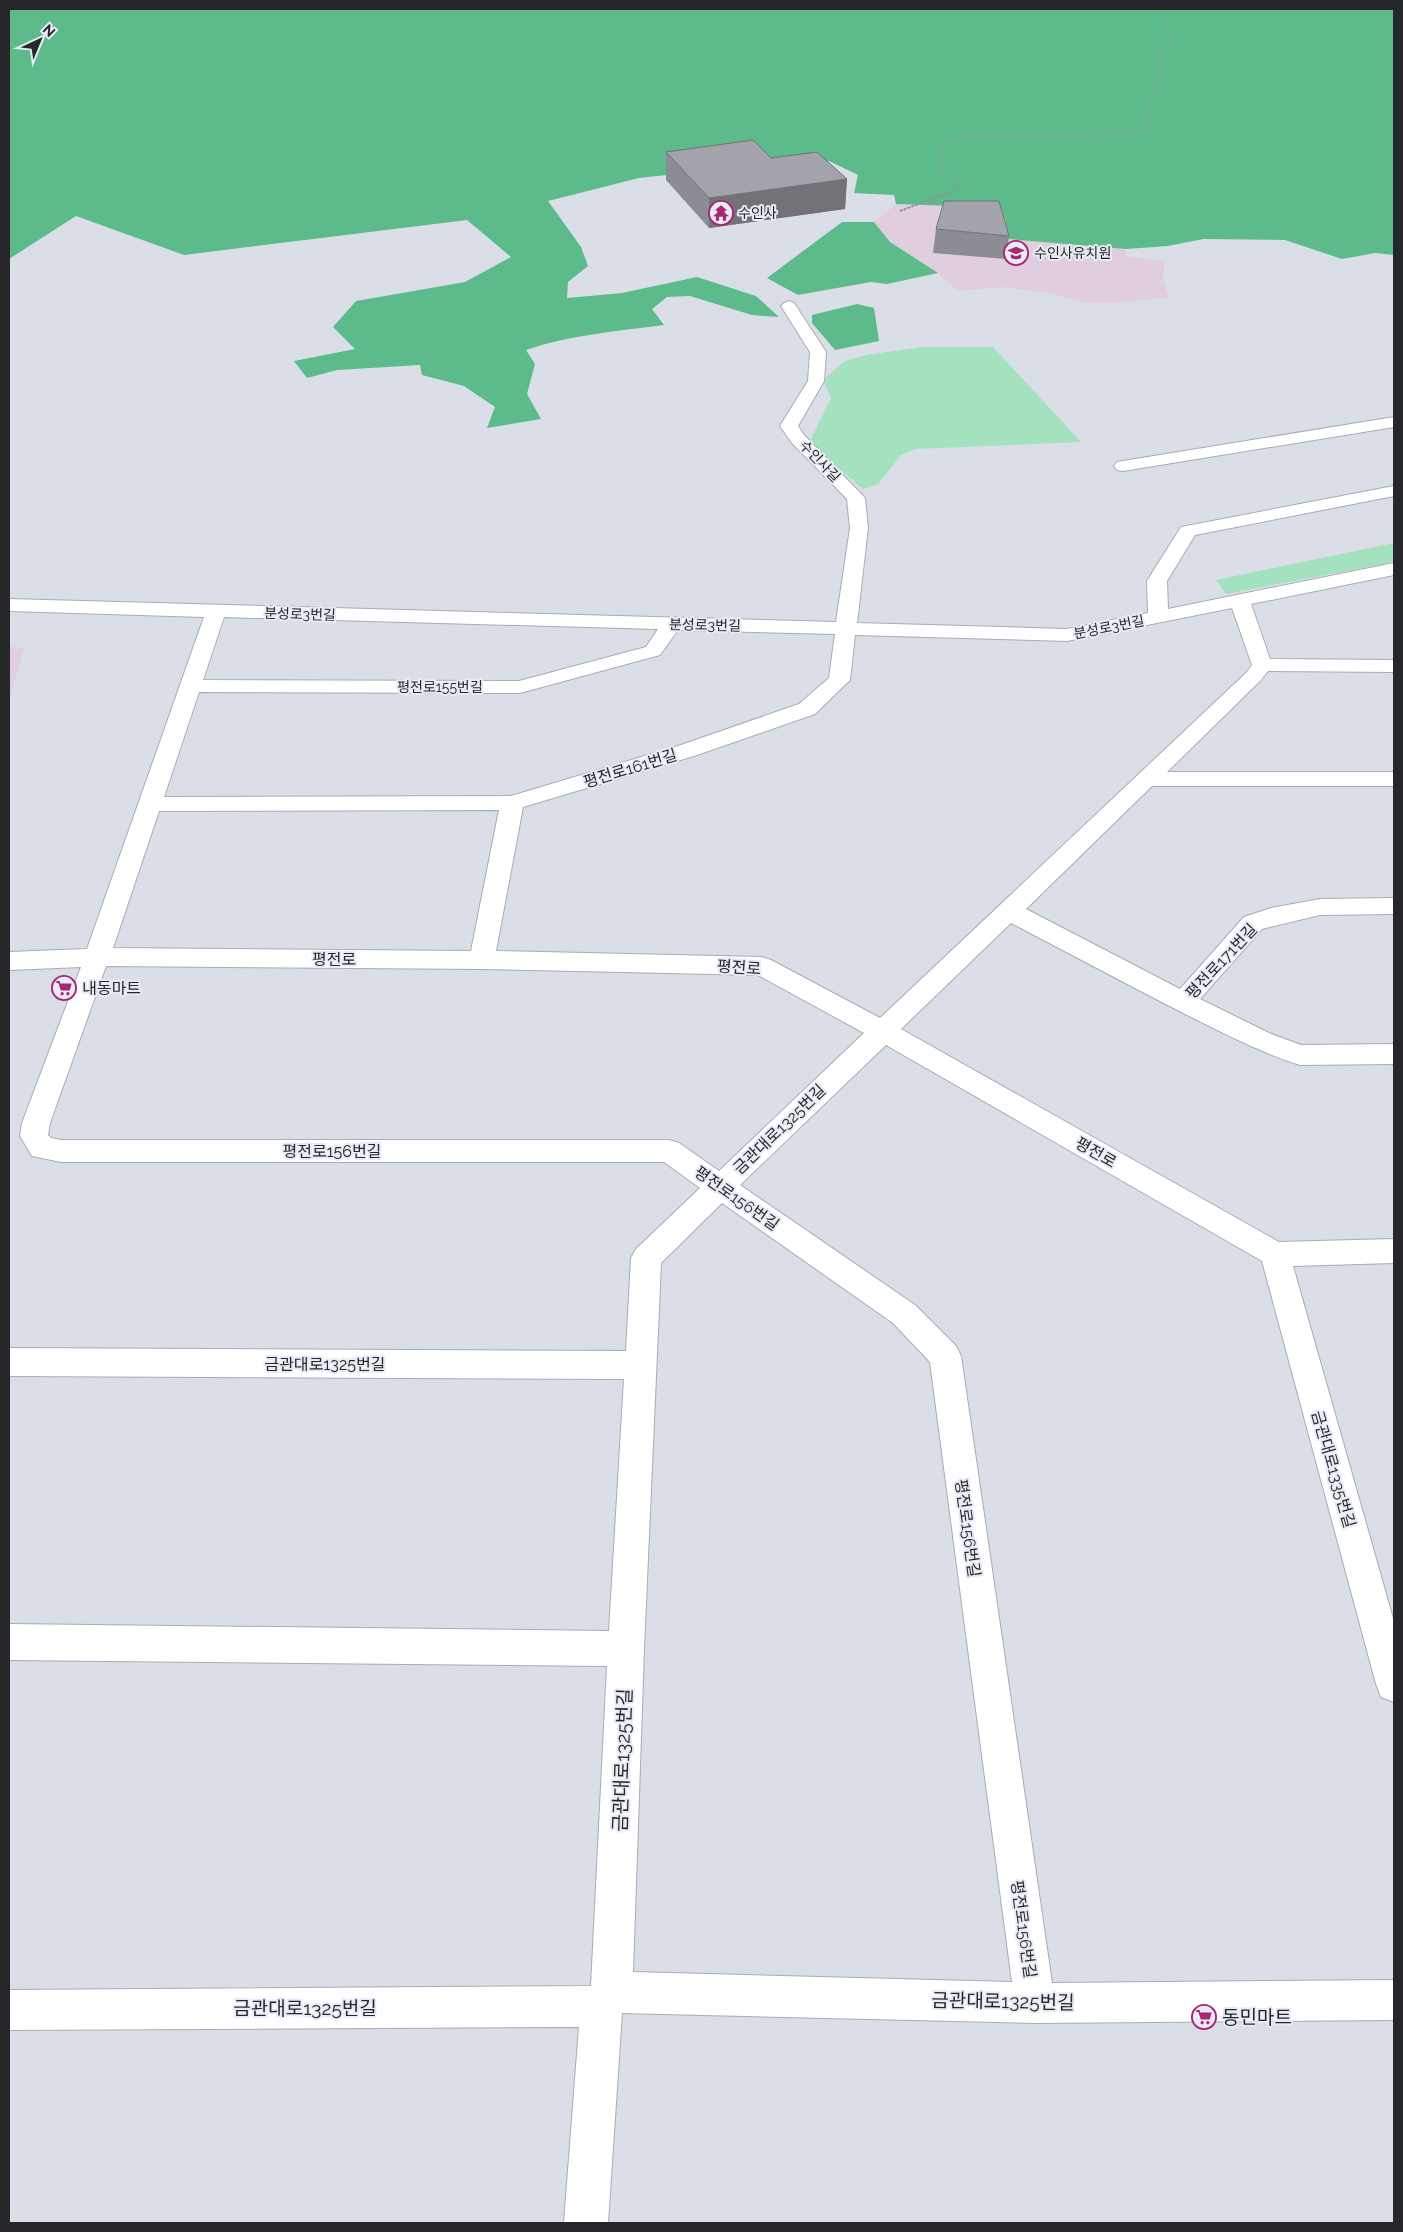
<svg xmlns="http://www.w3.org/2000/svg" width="1403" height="2232" font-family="Raleway,'Noto Sans KR',sans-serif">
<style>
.education{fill:#e0cede}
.green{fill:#a4e1be}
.forest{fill:#5dbb8b}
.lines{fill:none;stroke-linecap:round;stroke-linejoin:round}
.street-casing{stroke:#a8acb4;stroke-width:2}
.path-far1{stroke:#91959b;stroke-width:1;stroke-dasharray:2.5 1;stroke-linecap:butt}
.path{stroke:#91959b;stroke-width:2;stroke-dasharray:3 1;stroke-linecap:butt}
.street{fill:#fff;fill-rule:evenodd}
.wall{fill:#8c8c94}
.shaded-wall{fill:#727278}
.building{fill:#a3a3ac;stroke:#727278}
.labels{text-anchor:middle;stroke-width:4;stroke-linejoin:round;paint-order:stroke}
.far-poi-label{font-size:14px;fill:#25272a;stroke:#e7ebf4;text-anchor:start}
.far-street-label{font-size:14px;fill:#25272a;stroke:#e7ebf4}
.street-label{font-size:16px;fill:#25272a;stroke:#e7ebf4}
.poi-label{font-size:16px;fill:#25272a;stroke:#e7ebf4;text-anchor:start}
.near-street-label{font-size:19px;fill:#25272a;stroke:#e7ebf4}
.near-poi-label{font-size:19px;fill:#25272a;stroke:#e7ebf4;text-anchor:start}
</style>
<rect width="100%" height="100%" fill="#dadee6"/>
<g class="education">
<polygon points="896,204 981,207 1005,218 1008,239 1126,249 1126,256 1165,261 1163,279 1169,298 1111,303 1085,303 1048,293 1001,287 958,291 938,273 890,242 874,222"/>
<polygon points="9,647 24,648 9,700"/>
</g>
<g class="green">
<polygon points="922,347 993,347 1081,442 915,449 901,455 878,484 863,489 809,443 831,398 823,380 845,361 866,355"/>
<polygon points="1394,543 1394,562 1226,594 1216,580"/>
</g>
<g class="forest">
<path d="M9 9H1394V255L1375 253 1342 259 1285 240 1203 239 1168 246 1126 249 1008 239 1005 218 981 207 896 204 894 195 854 193 858 175 829 161 757 165 639 178 548 201 581 247 588 266 568 282 567 298 622 293 697 277 756 296 779 317 752 315 690 296 667 297 652 309 664 325C618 331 570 335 526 350L535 364 527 394 541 419 487 428 495 407 464 386 422 375 420 365 337 370 307 378 294 361 355 349 333 327 356 301 465 282 511 257 467 220 184 255 76 216 9 259Z"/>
<polygon points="842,222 874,222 890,242 938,273 887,284 871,282 798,295 767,278"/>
<polygon points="857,304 874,308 879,341 835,350 812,323 812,315"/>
</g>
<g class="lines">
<defs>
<g id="street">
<path d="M789 301 794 303 826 352 824 381 798 426 804 435 865 498 868 528 857 623 1067 629 1148 613 1147 581 1181 527 1394 486V496L1195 535 1167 581 1168 609 1394 563V575L1251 604 1270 659 1394 660V672L1268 671 1260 681 1167 772H1394V786H1152L1026 909 1180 989 1244 917 1271 908 1320 899 1394 898V914L1320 915 1262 929 1200 999 1269 1033 1301 1045 1394 1044V1064L1300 1065C1262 1053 1227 1035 1191 1017 1131 987 1071 954 1011 923L901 1029 1279 1242 1394 1239V1263L1293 1266 1394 1622V1702L1381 1697 1376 1684 1262 1261 886 1045 740 1185 915 1305 956 1346 961 1356 1052 1983 1394 1980V2020L1035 2023 622 2013 608 2223H564L579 2027 9 2030V1990L591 1986 607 1666 9 1660V1624L609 1631 624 1379 9 1376V1348L626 1351 631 1258 636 1249 700 1188 664 1162H61L32 1156 20 1136 22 1123 81 967 9 970V952L87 949 204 617 9 611V599L836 622 850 528 847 499 792 443 780 426 808 381 810 352 781 306 784 303ZM1232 608 1252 665 1246 673 880 1018 771 960 762 957 496 951 523 807 694 756 815 714 850 680 855 635 1067 641ZM224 617 658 629 646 647 519 681 203 680ZM678 630 835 634 829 678 799 704 678 746 511 796 164 797 199 692 520 693 660 655ZM499 810 471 951 113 948 159 811ZM106 966 482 969 758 975 864 1033 719 1171 679 1143 669 1140H61L51 1138 48 1135 50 1123ZM722 1203 893 1323 930 1362 1012 1982 633 1972 644 1649 661 1263Z"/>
<polygon points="1394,417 1394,427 1123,471 1117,470 1114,466 1117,462 1123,461"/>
</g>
</defs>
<use href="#street" class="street-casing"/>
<polyline class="path-far1" points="946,193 958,189 959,184 942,167 939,154 946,145 960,139 978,136 1095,134 1141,130 1149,126 1147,112 1160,81 1161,54 1170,37 1167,25 1155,9"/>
<polyline class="path" points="900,211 950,192"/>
<use href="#street" class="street"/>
</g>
<g class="wall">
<polygon points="666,152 771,158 847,179 845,209 709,228 666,180"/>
<polygon points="936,229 1009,236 1006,259 933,253"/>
</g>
<polygon class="shaded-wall" points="847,179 845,209 709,228 709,198"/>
<g class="building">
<polygon points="753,140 771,158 817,152 847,179 709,198 666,152"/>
<polygon points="944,201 999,201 1009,236 936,229"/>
</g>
<defs>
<symbol id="temple-ring" viewBox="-11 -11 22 22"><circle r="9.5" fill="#e7ebf4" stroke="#a82673" stroke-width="1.5"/><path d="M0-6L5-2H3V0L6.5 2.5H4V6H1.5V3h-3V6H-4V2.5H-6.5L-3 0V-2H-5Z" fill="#a82673"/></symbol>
<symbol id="school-ring" viewBox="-11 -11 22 22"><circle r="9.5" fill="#e7ebf4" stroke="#a82673" stroke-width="1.5"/><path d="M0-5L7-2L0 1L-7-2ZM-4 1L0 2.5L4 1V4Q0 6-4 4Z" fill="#a82673"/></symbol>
<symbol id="supermarket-ring" viewBox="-11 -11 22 22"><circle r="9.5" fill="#e7ebf4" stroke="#a82673" stroke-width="1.5"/><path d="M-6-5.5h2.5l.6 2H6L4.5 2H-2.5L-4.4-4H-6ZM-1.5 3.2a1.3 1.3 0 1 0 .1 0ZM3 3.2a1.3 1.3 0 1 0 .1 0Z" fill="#a82673"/></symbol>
</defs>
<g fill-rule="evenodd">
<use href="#temple-ring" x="707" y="199" width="28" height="28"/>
<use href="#school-ring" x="1002" y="239" width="28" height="28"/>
<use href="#supermarket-ring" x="50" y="974" width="28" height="28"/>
<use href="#supermarket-ring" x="1190" y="2003" width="28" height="28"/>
</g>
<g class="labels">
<g class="far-poi-label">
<text x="738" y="218">수인사</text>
<text x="1034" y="258">수인사유치원</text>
</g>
<g class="far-street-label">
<text transform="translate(820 461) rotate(46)" y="5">수인사길</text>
<text transform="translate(300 614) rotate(2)" y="5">분성로3번길</text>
<text transform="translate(705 625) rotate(1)" y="5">분성로3번길</text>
<text transform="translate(1109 627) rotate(-11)" y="5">분성로3번길</text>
<text x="440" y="692">평전로155번길</text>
</g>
<g class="street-label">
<text transform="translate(630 768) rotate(-17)" y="6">평전로161번길</text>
<text x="334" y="965">평전로</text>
<text transform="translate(1221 961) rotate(-47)" y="6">평전로171번길</text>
<text transform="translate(739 967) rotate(4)" y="6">평전로</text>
<text transform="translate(779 1129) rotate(-44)" y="6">금관대로1325번길</text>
<text x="332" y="1157">평전로156번길</text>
<text transform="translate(1096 1152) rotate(30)" y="6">평전로</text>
<text transform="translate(737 1198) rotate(35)" y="6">평전로156번길</text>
<text x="325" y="1370">금관대로1325번길</text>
<text transform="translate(1334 1469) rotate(74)" y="6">금관대로1335번길</text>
<text transform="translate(968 1528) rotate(82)" y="6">평전로156번길</text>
<text transform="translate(1024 1929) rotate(82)" y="6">평전로156번길</text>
</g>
<g class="poi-label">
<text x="82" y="994">내동마트</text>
</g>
<g class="near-street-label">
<text transform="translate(622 1760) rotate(-88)" y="7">금관대로1325번길</text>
<text transform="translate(1003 2001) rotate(1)" y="7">금관대로1325번길</text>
<text x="305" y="2015">금관대로1325번길</text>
</g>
<g class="near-poi-label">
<text x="1222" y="2024">동민마트</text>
</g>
</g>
<rect width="1403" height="2232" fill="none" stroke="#25272a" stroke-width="20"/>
<g transform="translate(40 40) rotate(44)" stroke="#e7ebf4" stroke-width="4" paint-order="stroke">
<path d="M0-4L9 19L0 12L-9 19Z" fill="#25272a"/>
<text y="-8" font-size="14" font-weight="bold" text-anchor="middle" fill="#25272a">N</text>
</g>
</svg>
